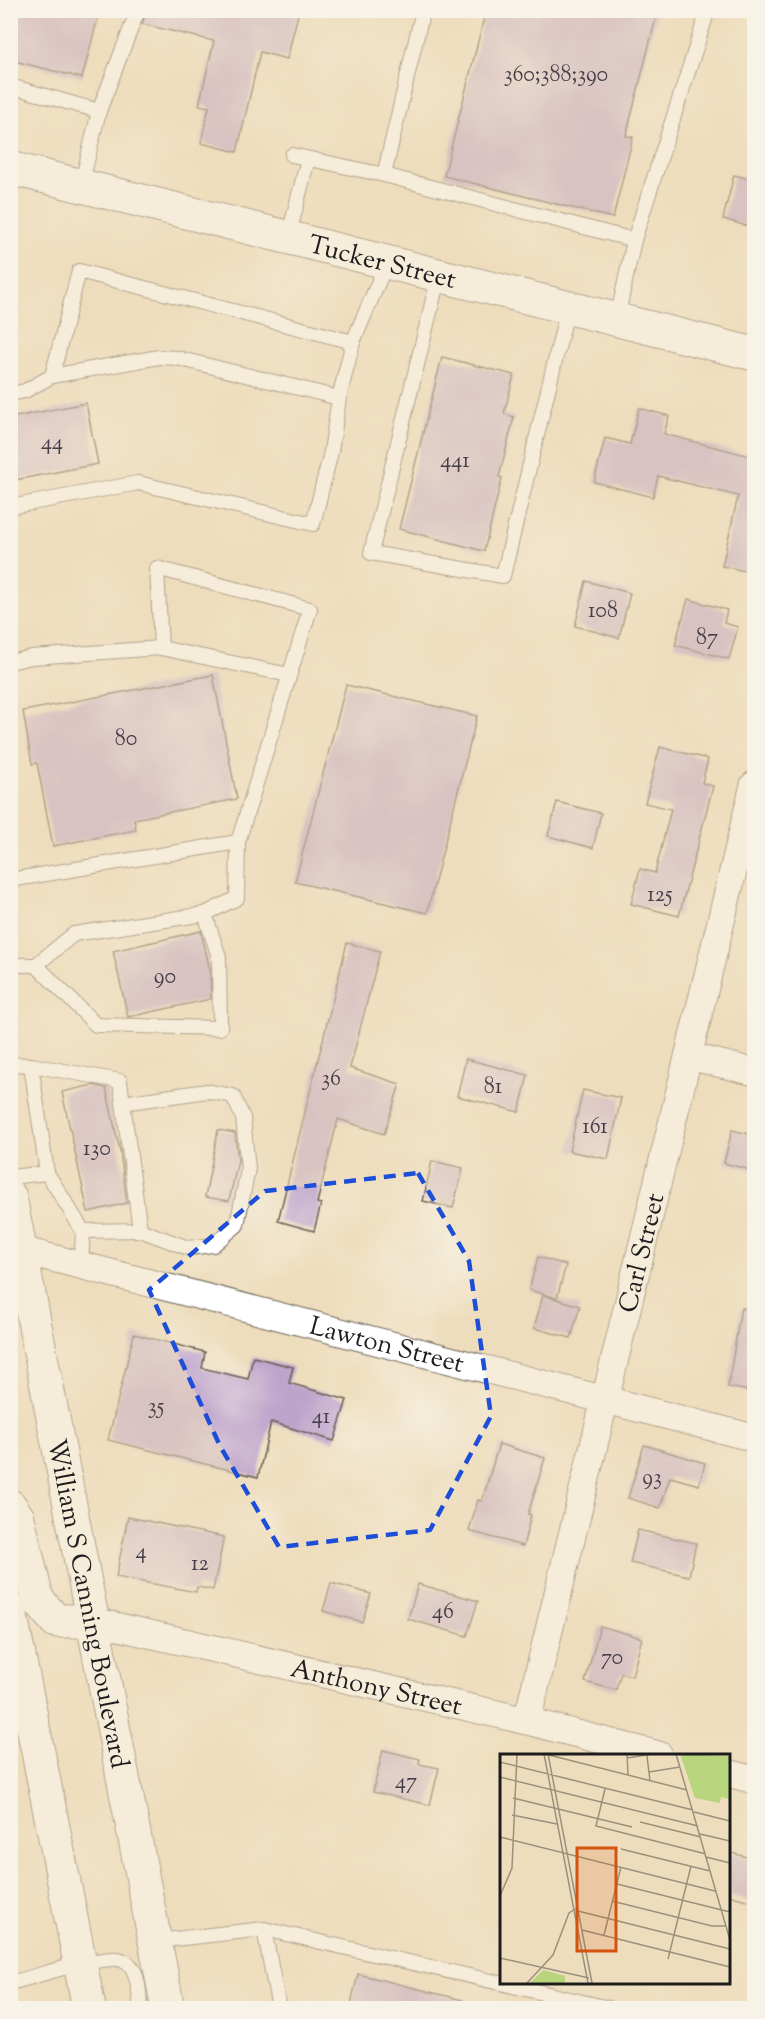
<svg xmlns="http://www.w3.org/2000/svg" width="765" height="2019" font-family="'Sorts Mill Goudy',serif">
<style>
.building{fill:#bea3cb}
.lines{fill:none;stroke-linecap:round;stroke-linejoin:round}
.service-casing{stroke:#666054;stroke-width:16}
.minor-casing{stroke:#666054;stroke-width:29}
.tertiary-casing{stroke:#666054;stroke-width:35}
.secondary-casing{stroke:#666054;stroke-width:35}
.service{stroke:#fff;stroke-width:14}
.minor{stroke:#fff;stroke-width:27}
.tertiary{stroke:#fff;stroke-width:33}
.secondary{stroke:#fff;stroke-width:33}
.marked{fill:none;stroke:#1d4ed8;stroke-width:4.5;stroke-dasharray:12 8;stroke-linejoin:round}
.labels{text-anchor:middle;stroke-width:4.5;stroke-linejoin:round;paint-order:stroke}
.number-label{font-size:22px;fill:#443e48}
.street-label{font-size:26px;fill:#1c1c1c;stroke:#f7f3e8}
.inset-road{fill:none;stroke:#9a907c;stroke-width:1.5}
.view{fill:#d4530e;fill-opacity:0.15;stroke:#d4530e;stroke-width:3}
.inset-edge{fill:none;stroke:#1c1c1c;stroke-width:3}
</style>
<rect width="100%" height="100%" fill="#f7f3e8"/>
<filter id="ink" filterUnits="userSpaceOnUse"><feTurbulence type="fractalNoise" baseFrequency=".0167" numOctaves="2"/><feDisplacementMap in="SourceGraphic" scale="12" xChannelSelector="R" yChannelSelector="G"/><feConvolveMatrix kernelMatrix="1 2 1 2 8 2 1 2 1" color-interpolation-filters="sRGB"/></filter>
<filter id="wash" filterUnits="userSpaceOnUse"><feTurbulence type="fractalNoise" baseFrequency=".008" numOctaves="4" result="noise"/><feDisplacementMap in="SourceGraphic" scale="24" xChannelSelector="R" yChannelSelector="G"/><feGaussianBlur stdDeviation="1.35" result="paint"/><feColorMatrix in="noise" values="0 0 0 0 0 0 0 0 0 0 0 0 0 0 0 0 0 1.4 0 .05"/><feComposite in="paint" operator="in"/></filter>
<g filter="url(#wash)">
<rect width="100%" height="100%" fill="#eeddbc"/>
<g id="blocks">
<g class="building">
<polygon points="10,10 100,10 82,78 10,60"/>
<polygon points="147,10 299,10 287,59 260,52 237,152 201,143 209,107 199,105 214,41 142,24"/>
<polygon points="486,10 658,10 626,136 633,137 613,218 444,176"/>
<polygon points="734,175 754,180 754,228 723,219"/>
<polygon points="442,357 514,375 504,414 514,417 499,477 502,478 484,551 399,529"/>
<polygon points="86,403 98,464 10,481 10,418"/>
<polygon points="639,408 669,416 664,434 754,457 754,573 722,566 738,496 658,476 653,497 594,482 605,438 630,444"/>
<polygon points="586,581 630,593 619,638 575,626"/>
<polygon points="688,599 727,610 724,623 738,627 729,659 675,645"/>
<polygon points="213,675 237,799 134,819 136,830 53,846 37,763 32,764 23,711"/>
<polygon points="346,685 477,716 427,913 295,882"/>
<polygon points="660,747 708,759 702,783 713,786 679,916 631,904 640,869 655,873 671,809 645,803"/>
<polygon points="557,802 601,813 593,848 548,836"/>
<polygon points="201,931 210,970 211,999 128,1017 113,951"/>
<polygon points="347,943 380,951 350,1068 400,1084 384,1134 338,1119 317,1203 321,1204 314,1231 278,1221"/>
<polygon points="466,1059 528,1075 519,1112 457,1096"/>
<polygon points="93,1085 106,1088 120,1151 127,1203 88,1212 62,1092"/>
<polygon points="583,1090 621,1098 608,1159 569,1151"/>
<polygon points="218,1130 235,1133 238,1161 229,1201 205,1197"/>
<polygon points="732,1130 754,1135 754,1171 724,1163"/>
<polygon points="432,1161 463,1168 453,1208 423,1201"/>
<polygon points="538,1257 566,1265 557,1298 529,1290"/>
<polygon points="543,1295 580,1306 571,1338 534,1328"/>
<polygon points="741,1308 754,1309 754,1392 728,1387"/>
<polygon points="134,1334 205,1352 202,1368 248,1379 253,1357 293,1367 289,1383 347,1400 334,1441 271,1422 258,1477 108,1440"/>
<polygon points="499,1444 545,1458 528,1514 531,1515 523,1546 469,1531 478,1500 482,1501"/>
<polygon points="644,1445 705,1463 699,1485 670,1477 660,1508 628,1498"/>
<polygon points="128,1517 224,1537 213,1590 197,1587 196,1592 116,1577"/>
<polygon points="638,1530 696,1543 689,1576 630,1563"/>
<polygon points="331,1583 371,1594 362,1622 323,1611"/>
<polygon points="418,1584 478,1601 467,1636 408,1619"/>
<polygon points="600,1626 642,1638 632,1676 621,1673 616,1690 585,1682"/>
<polygon points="383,1750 420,1759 419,1764 439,1768 430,1805 373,1792"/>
<polygon points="728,1852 754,1859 754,1902 728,1895"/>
<polygon points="358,1974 463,2000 462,2008 350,2008"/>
</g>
</g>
</g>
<g filter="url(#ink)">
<use href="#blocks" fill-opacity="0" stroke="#666054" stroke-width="1.5"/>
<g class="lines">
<defs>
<g id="service">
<polyline points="10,86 99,111 81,186"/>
<polyline points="99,111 138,10"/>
<polyline points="292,155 384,175 423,10"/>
<polyline points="384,175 634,240 617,319"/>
<polyline points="288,238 308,159"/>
<polyline points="634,240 708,10"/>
<polyline points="439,275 371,553 503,576 568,307"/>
<polyline points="353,342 387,262"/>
<polyline points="10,394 25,391 52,376 159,357 177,358 339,398"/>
<polyline points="10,507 138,483 313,524 331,452 339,398 353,342 79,271 52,376"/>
<polyline points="161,648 289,675"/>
<polyline points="10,662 32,657 161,648 157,568 310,609 238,842 237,898 205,914"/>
<polyline points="10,880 238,842"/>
<polyline points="10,965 36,965 74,934 205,914 219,957 220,1028 96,1025 36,965"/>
<polyline points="10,1064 31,1065 47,1173 83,1231 81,1266"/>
<polyline points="31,1065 120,1081 140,1230 83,1231"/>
<polyline points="123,1103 207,1091 233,1096 243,1118 248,1169 237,1225 213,1245 188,1248 140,1230"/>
<polyline points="10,1177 47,1173"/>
<polyline points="264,1929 279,2008"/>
<polyline points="156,1941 264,1929 609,2008"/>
<path d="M10 1983C42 1975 79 1961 112 1959 118 1958 124 1960 129 1964 139 1973 139 1996 141 2008"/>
</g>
<g id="minor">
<polyline points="689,1056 754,1072"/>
<path id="s1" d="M21 1250 754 1438"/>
<path id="s2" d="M93 1621 527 1721 659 1755"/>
<path id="s3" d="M527 1721 754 785"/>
<polyline points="728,1773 754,1780"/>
</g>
<g id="tertiary">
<path id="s4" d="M10 168 754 354"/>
</g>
<g id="secondary">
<path id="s5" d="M10 1197 168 2008"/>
<polyline points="10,1506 18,1518 37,1599 56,1621 93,1621"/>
<polyline points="10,1611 89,2008"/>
</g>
</defs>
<use href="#service" class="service-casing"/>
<use href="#minor" class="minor-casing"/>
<use href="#tertiary" class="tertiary-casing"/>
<use href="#secondary" class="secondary-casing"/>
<use href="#service" class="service"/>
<use href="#minor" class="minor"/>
<use href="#tertiary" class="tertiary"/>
<use href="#secondary" class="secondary"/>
</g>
</g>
<path d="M0 0H765V2019H0ZM418 1173 469 1261 491 1416 430 1530 279 1547 220 1446 149 1290 265 1191Z" fill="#eeddbc" fill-opacity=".55" fill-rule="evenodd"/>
<path class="marked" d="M418 1173 469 1261 491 1416 430 1530 279 1547 220 1446 149 1290 265 1191Z"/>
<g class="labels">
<g class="number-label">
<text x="556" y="81">360;388;390</text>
<text x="52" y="449">44</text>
<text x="455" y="467">441</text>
<text x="603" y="617">108</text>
<text x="707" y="644">87</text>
<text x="126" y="745">80</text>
<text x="660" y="901">125</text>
<text x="165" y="983">90</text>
<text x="331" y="1085">36</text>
<text x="493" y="1093">81</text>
<text x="595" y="1133">161</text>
<text x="97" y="1155">130</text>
<text x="156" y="1413">35</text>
<text x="321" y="1423">41</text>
<text x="652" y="1484">93</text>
<text x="141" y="1558">4</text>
<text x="200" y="1570">12</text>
<text x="443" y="1618">46</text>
<text x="612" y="1664">70</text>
<text x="406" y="1788">47</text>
</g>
<g class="street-label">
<text dy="9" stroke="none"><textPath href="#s4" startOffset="384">Tucker Street</textPath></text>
<text dy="9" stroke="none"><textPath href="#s3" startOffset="482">Carl Street</textPath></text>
<text dy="9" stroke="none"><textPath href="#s1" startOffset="378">Lawton Street</textPath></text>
<text dy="9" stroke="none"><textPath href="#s5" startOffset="414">William S Canning Boulevard</textPath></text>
<text dy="9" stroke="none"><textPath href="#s2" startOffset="291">Anthony Street</textPath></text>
</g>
</g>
<g transform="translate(500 1754)">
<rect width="230" height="230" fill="#eeddbc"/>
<path d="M180 0 229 2V45L221 43 220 49 195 44ZM43 216 65 222V229H30Z" fill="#b6d57c"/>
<path class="inset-road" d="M44 0 88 229M48 0 92 229M127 0 128 21M176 0 230 186M49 1 187 36M147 2 150 27M127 4 153 0M0 8 193 56M149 18 180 13M0 23 198 72M105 35 96 72 206 100M13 44 132 73M194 58 230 67M12 61 57 70M140 68 201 83M200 80 230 87M0 83 215 137M121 95 210 117M206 103 230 109M117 130 230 158M0 142 12 114 17 0M112 147 212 172H225M78 157 230 195M82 176 230 213M104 181 121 113M0 204 89 224M168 205 191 112M27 229 53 201 69 159 75 155"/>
<path class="view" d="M77 94H116V197H77Z"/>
<rect width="230" height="230" class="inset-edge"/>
</g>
<rect width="765" height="2019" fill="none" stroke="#f7f3e8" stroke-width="36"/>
</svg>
